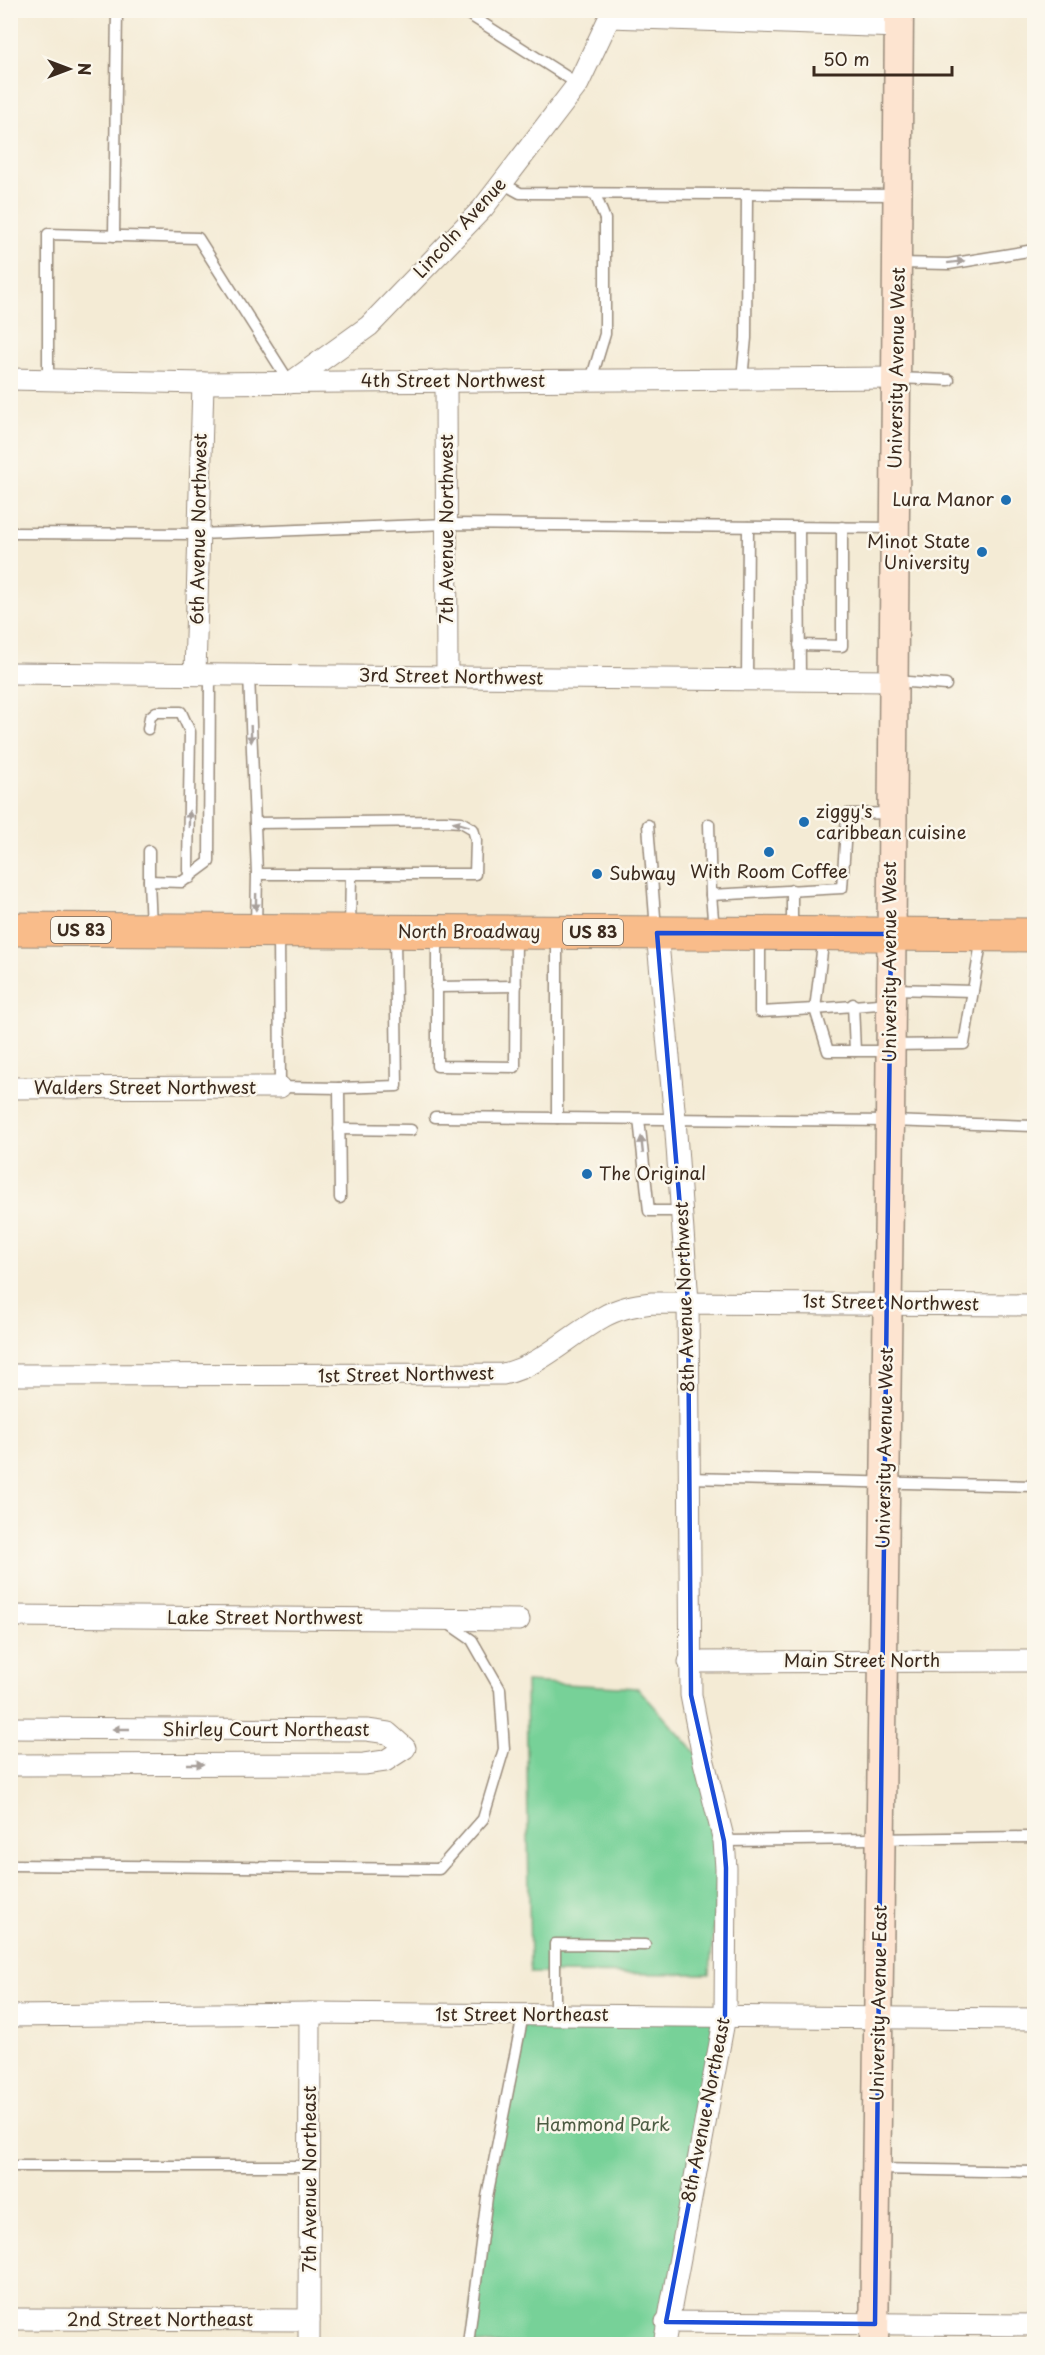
<svg xmlns="http://www.w3.org/2000/svg" width="1045" height="2355" font-family="'Playpen Sans',sans-serif">
<style>
.green{fill:#77d198;stroke:#597e5b;stroke-width:1.5}
.lines{fill:none;stroke-linecap:round;stroke-linejoin:round}
.lane-casing{stroke:#988a7a;stroke-width:13}
.street-casing{stroke:#988a7a;stroke-width:23}
.secondary-casing{stroke:#988a7a;stroke-width:31}
.primary-casing{stroke:#988a7a;stroke-width:35}
.lane{stroke:#fff;stroke-width:10}
.street{stroke:#fff;stroke-width:21}
.secondary{stroke:#fde4d0;stroke-width:28}
.primary{stroke:#f9bc8a;stroke-width:33}
.oneway{fill:#a79f9a}
.marked{fill:none;stroke:#1d4ed8;stroke-width:4.5;stroke-linejoin:round}
.poi-dot{fill:#1f6fb2;stroke:#fbf7ec;stroke-width:2}
.labels{text-anchor:middle;stroke-width:5;stroke-linejoin:round;paint-order:stroke}
.shield{fill:#fbf7ec;stroke:#75685c;stroke-width:1.5}
.shield-label{font-size:16px;font-weight:bold;fill:#3b2a1e}
.street-label{font-size:18px;fill:#3b2a1e;stroke:#fbf7ec}
.poi-label{font-size:18px;fill:#3b2a1e;stroke:#fbf7ec;text-anchor:start}
.park-label{font-size:18px;fill:#4d5c43;stroke:#fbf7ec}
</style>
<rect width="100%" height="100%" fill="#fbf7ec"/>
<filter id="ink" filterUnits="userSpaceOnUse"><feTurbulence type="fractalNoise" baseFrequency=".0167" numOctaves="2"/><feDisplacementMap in="SourceGraphic" scale="12" xChannelSelector="R" yChannelSelector="G"/><feConvolveMatrix kernelMatrix="1 2 1 2 8 2 1 2 1" color-interpolation-filters="sRGB"/></filter>
<filter id="wash" filterUnits="userSpaceOnUse"><feTurbulence type="fractalNoise" baseFrequency=".008" numOctaves="4" result="noise"/><feDisplacementMap in="SourceGraphic" scale="24" xChannelSelector="R" yChannelSelector="G"/><feGaussianBlur stdDeviation="1.35" result="paint"/><feColorMatrix in="noise" values="0 0 0 0 0 0 0 0 0 0 0 0 0 0 0 0 0 1.4 0 .05"/><feComposite in="paint" operator="in"/></filter>
<g filter="url(#wash)">
<rect width="100%" height="100%" fill="#f4ebd5"/>
<g class="green">
<polygon points="526,1682 638,1688 704,1762 718,1869 710,1974 530,1973"/>
<polygon points="523,2015 725,2016 664,2344 469,2344 471,2307"/>
</g>
</g>
<g filter="url(#ink)">
<g class="lines">
<defs>
<g id="lane">
<polyline points="462,10 578,84"/>
<polyline points="502,183 520,193 898,195"/>
<polyline points="114,236 117,10"/>
<polyline points="898,263 949,264 1034,250"/>
<polyline points="896,378 949,380"/>
<polyline points="48,379 48,234 198,238 290,383"/>
<polyline points="742,379 746,338 747,194"/>
<polyline points="591,380 605,334 605,219 595,194"/>
<polyline points="799,527 800,681"/>
<polyline points="10,533 199,534 447,524 895,528"/>
<polyline points="799,645 842,646 842,527"/>
<polyline points="249,675 257,874 256,927"/>
<polyline points="747,680 748,527"/>
<polyline points="896,681 946,685"/>
<polyline points="148,729 150,717 156,712 181,712 190,732 188,869 190,878"/>
<polyline points="255,823 445,821 461,822 473,829 476,840 475,874 351,874"/>
<polyline points="709,824 711,895 842,888 847,814 891,813"/>
<polyline points="648,825 656,930"/>
<polyline points="149,851 149,881"/>
<polyline points="257,874 351,874 350,928"/>
<polyline points="792,890 792,930"/>
<polyline points="711,895 714,930"/>
<polyline points="151,927 149,881 182,882 209,862 210,675"/>
<polyline points="279,934 280,1087 339,1088"/>
<polyline points="437,934 437,1066 515,1067 516,935"/>
<polyline points="824,936 815,1009 891,1003"/>
<polyline points="760,937 760,1012 815,1009 828,1051 890,1051"/>
<polyline points="1033,980 1034,947"/>
<polyline points="436,987 516,986"/>
<polyline points="891,989 973,991"/>
<polyline points="853,1004 855,1051"/>
<polyline points="890,1045 964,1044 982,937"/>
<polyline points="435,1117 557,1118 557,935"/>
<polyline points="557,1118 890,1121 1034,1126"/>
<polyline points="639,1119 649,1211 682,1211"/>
<polyline points="339,1129 411,1130"/>
<polyline points="340,1198 339,1088 397,1086 395,935"/>
<polyline points="689,1478 1034,1486"/>
<polyline points="724,1841 1034,1837"/>
<polyline points="10,1865 439,1869 483,1819 504,1749 500,1689 472,1640 446,1622"/>
<polyline points="555,2015 555,1944 645,1945"/>
<polyline points="10,2166 309,2166"/>
<polyline points="877,2169 1034,2172"/>
<polyline points="468,2344 487,2197 523,2015"/>
</g>
<g id="street">
<polyline points="610,17 899,27"/>
<polyline points="10,379 203,383 896,378"/>
<polyline points="446,381 447,677"/>
<polyline points="290,383 369,326 483,208 578,84 613,10"/>
<polyline points="10,673 892,681"/>
<polyline points="195,674 203,383"/>
<polyline points="657,933 675,1119 688,1302 691,1695 704,1762 724,1841 726,1868 725,2016 664,2344"/>
<polyline points="10,1088 280,1087"/>
<path d="M10 1375 503 1374C543 1365 568 1336 603 1317 618 1308 634 1305 652 1303L1034 1305"/>
<polyline points="10,1616 519,1620"/>
<polyline points="689,1662 1034,1661"/>
<polyline points="10,1728 367,1730 388,1733 405,1748 385,1761 364,1764 10,1765"/>
<polyline points="10,2016 310,2013 1034,2019"/>
<polyline points="10,2319 309,2320"/>
<polyline points="666,2322 1034,2325"/>
<polyline points="309,2344 310,2013"/>
</g>
<polyline id="secondary" points="874,2344 890,1121 899,10"/>
<polyline id="primary" points="10,929 1034,935"/>
</defs>
<use href="#lane" class="lane-casing"/>
<use href="#street" class="street-casing"/>
<use href="#secondary" class="secondary-casing"/>
<use href="#primary" class="primary-casing"/>
<use href="#lane" class="lane"/>
<use href="#street" class="street"/>
<use href="#secondary" class="secondary"/>
<use href="#primary" class="primary"/>
</g>
<defs><path id="oneway-solid" d="M-6-.8H1V-3.2L6.5 0L1 3.2V.8H-6Z" transform="scale(1.5)"/></defs>
<g class="oneway">
<use href="#oneway-solid" transform="translate(956 262) rotate(-7)"/>
<use href="#oneway-solid" transform="translate(251 734) rotate(88)"/>
<use href="#oneway-solid" transform="translate(189 819) rotate(-89)"/>
<use href="#oneway-solid" transform="translate(461 824) rotate(-163)"/>
<use href="#oneway-solid" transform="translate(256 902) rotate(91)"/>
<use href="#oneway-solid" transform="translate(642 1145) rotate(-96)"/>
<use href="#oneway-solid" transform="translate(121 1729) rotate(-180)"/>
<use href="#oneway-solid" transform="translate(195 1764)"/>
</g>
</g>
<path class="marked" d="M657 933 891 934 875 2324 666 2322 725 2016 726 1868 724 1841 691 1695 688 1302Z"/>
<g class="poi-dot">
<circle cx="1006" cy="500" r="6"/>
<circle cx="982" cy="552" r="6"/>
<circle cx="804" cy="822" r="6"/>
<circle cx="769" cy="852" r="6"/>
<circle cx="597" cy="874" r="6"/>
<circle cx="587" cy="1174" r="6"/>
</g>
<g class="labels">
<g class="shield">
<rect x="51" y="917" width="60" height="26" rx="4.5"/>
<rect x="563" y="919" width="60" height="26" rx="4.5"/>
</g>
<g class="shield-label">
<text x="81" y="936">US 83</text>
<text x="593" y="938">US 83</text>
</g>
<g class="street-label">
<text transform="translate(460 228) rotate(-48)" y="6">Lincoln Avenue</text>
<text transform="translate(897 368) rotate(-89)" y="6">University Avenue West</text>
<text x="453" y="387">4th Street Northwest</text>
<text transform="translate(199 529) rotate(-89)" y="6">6th Avenue Northwest</text>
<text transform="translate(447 529) rotate(-90)" y="6">7th Avenue Northwest</text>
<text transform="translate(451 677) rotate(1)" y="6">3rd Street Northwest</text>
<text x="469" y="938">North Broadway</text>
<text transform="translate(890 962) rotate(-90)" y="6">University Avenue West</text>
<text x="145" y="1094">Walders Street Northwest</text>
<text transform="translate(685 1297) rotate(-92)" y="6">8th Avenue Northwest</text>
<text transform="translate(891 1303) rotate(1)" y="6">1st Street Northwest</text>
<text transform="translate(406 1375) rotate(-1)" y="6">1st Street Northwest</text>
<text transform="translate(885 1448) rotate(-89)" y="6">University Avenue West</text>
<text x="265" y="1624">Lake Street Northwest</text>
<text x="862" y="1667">Main Street North</text>
<text x="266" y="1736">Shirley Court Northeast</text>
<text transform="translate(879 2003) rotate(-89)" y="6">University Avenue East</text>
<text x="522" y="2021">1st Street Northeast</text>
<text transform="translate(706 2110) rotate(-79)" y="6">8th Avenue Northeast</text>
<text transform="translate(310 2179) rotate(-90)" y="6">7th Avenue Northeast</text>
<text x="160" y="2326">2nd Street Northeast</text>
</g>
<g class="poi-label">
<text x="994" y="506" text-anchor="end">Lura Manor</text>
<text x="970" y="548" text-anchor="end">Minot State<tspan x="970" dy="21">University</tspan></text>
<text x="816" y="818">ziggy's<tspan x="816" dy="21">caribbean cuisine</tspan></text>
<text x="769" y="878" text-anchor="middle">With Room Coffee</text>
<text x="609" y="880">Subway</text>
<text x="599" y="1180">The Original</text>
</g>
<g class="park-label">
<text x="603" y="2131">Hammond Park</text>
</g>
</g>
<rect width="1045" height="2355" fill="none" stroke="#fbf7ec" stroke-width="36"/>
<g transform="translate(69 69) rotate(90)" stroke="#fbf7ec" stroke-width="4.5" paint-order="stroke">
<path d="M0-4.5L10 22L0 15L-10 22Z" fill="#3b2a1e"/>
<text y="-9" font-size="16" font-weight="bold" text-anchor="middle" fill="#3b2a1e">N</text>
</g>
<path d="M814 66v9h138v-9" fill="none" stroke="#3b2a1e" stroke-width="3"/>
<text x="823" y="66" font-size="18" fill="#3b2a1e" stroke="#fbf7ec" stroke-width="4.5" paint-order="stroke">50 m</text>
</svg>
